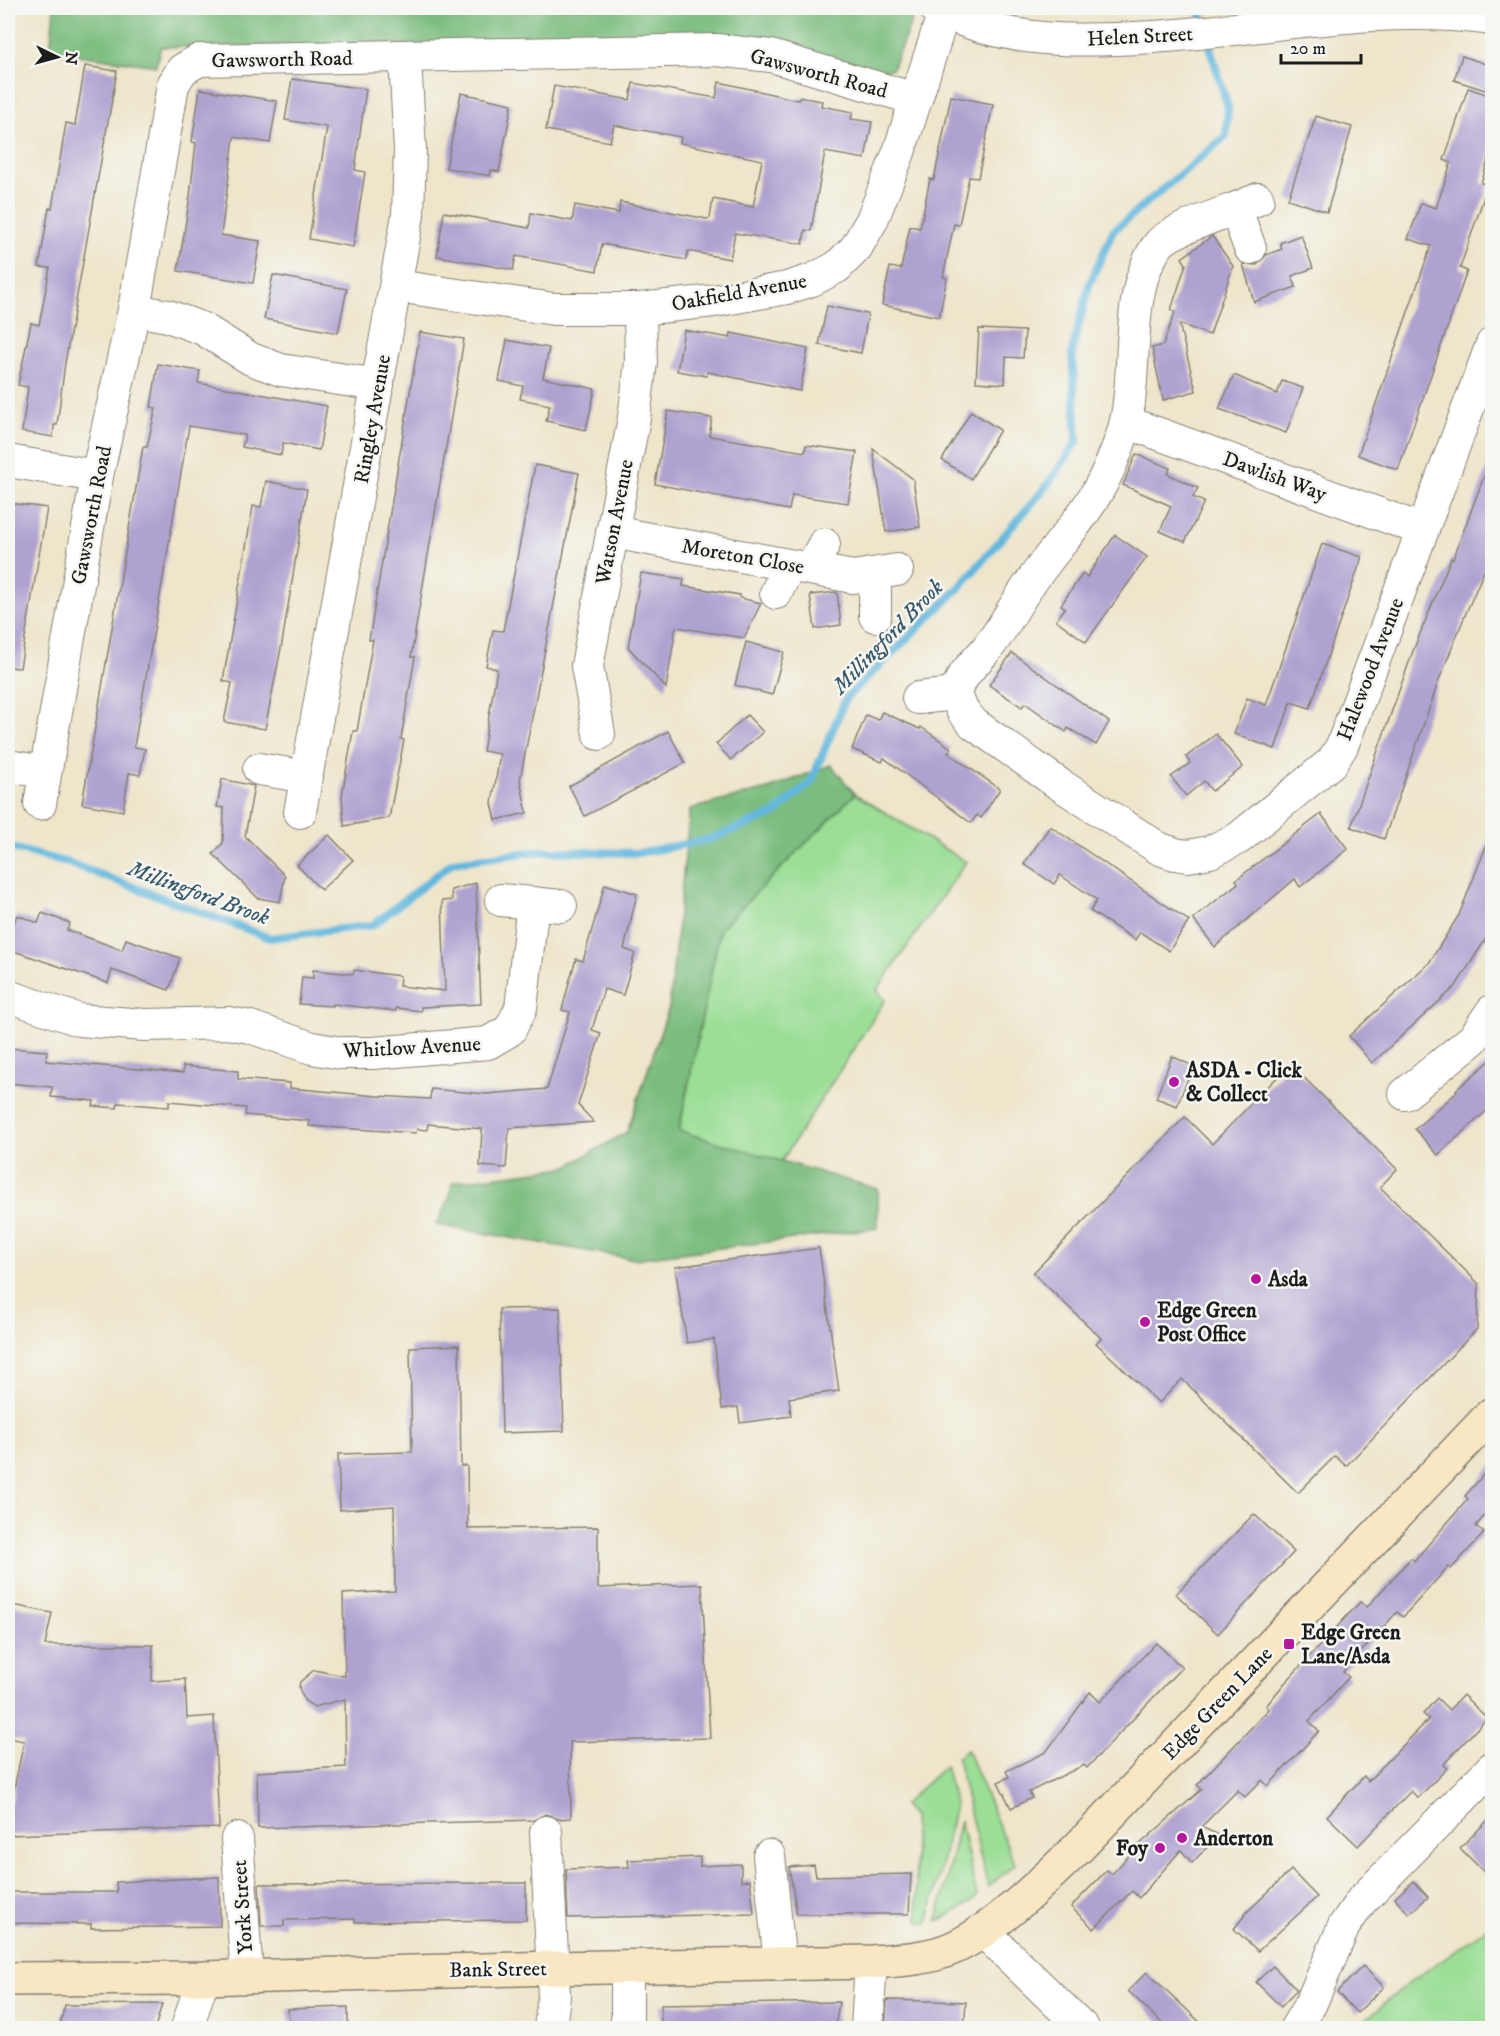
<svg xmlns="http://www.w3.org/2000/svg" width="1500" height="2036" font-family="'IM FELL DW Pica',serif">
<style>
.green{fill:#9bde96;stroke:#5c7d59;stroke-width:1.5}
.forest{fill:#7cbd7f;stroke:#4c6c4e;stroke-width:1.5}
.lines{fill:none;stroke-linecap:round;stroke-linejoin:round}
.stream{stroke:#62b7de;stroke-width:8}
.building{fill:#afa1d0}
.street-casing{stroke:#858073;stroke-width:34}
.secondary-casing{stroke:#858073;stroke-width:36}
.street{stroke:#fff;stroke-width:32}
.secondary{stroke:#f9e7c3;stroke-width:33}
.poi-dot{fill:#b5179e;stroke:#f6f6f2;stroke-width:2}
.labels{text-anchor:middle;stroke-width:5;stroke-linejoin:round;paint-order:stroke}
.street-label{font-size:21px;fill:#1c1c1c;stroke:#f6f6f2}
.poi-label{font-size:21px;font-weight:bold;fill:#1c1c1c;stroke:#f6f6f2;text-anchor:start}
.water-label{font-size:22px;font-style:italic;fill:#385a6a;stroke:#f6f6f2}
</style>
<rect width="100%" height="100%" fill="#f6f6f2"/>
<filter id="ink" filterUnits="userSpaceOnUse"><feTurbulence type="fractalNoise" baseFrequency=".0167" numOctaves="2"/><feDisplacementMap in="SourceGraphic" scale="12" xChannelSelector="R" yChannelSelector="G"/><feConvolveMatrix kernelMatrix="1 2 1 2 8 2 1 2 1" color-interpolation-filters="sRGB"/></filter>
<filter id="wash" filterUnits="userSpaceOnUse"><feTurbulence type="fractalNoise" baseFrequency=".008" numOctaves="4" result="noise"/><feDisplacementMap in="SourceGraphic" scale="24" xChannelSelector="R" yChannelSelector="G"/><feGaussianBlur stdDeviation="1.35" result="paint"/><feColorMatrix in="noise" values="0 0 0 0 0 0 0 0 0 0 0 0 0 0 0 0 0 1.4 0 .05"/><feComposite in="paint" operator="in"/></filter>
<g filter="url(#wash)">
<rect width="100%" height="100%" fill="#eee5ca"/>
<g class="green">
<polygon points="855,794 966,862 877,990 885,1000 781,1162 679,1131 720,929"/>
<polygon points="967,1750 1015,1864 988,1887 957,1758"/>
<polygon points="945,1766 955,1805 928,1923 918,1922 913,1816 903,1805"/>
<polygon points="960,1820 977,1897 969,1904 937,1922"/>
<polygon points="1492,1924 1492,2028 1374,2028 1364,2021 1405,1986"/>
</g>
<g class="forest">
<polygon points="54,8 905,8 912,20 892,69 878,71 762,41 161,47 156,66 50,51"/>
<polygon points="831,765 855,794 720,929 679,1131 878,1189 878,1228 634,1259 436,1225 449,1199 453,1182 566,1167 627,1132 669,1007 690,809 771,788"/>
</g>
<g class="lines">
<g class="stream">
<polyline points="1199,8 1204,25"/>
<polyline points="8,847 69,863 270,938 373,925 453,862 541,851 638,853 707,840 774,814 811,782 846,698 958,589 1045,488 1077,442 1072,351 1089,285 1113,231 1226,136 1228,107 1207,38"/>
</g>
</g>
<g id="blocks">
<g class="building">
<polygon points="1462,56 1492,66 1488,91 1454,80"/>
<polygon points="85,66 117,71 65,363 57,425 54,425 53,437 22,432 28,387 18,385 31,323 39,325 50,268 39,267 49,208 52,208 66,123 75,125"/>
<polygon points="292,79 366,89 355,170 365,172 353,247 309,239 327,127 285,120"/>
<polygon points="719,82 798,100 799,97 822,101 821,106 853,112 851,119 872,122 865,159 825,152 811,231 805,230 803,244 735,233 730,259 688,251 686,260 602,244 597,271 516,256 513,270 437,256 444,212 529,228 531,213 572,221 575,205 619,213 620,202 707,219 710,218 713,199 753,207 762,160 680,143 681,137 614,125 610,142 546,130 554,86 630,100 633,83 716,98"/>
<polygon points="1468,88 1492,96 1492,148 1481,183 1488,185 1460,268 1467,271 1398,470 1358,455 1431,246 1408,239 1421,203 1436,208 1451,163 1444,160"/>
<polygon points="200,89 277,101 270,143 234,137 221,235 260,241 253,283 178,271 190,196 196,143 192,142"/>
<polygon points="461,93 512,104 499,172 491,170 490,176 446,168"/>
<polygon points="951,96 993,104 978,178 969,177 959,225 954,224 943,277 947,278 939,317 882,305 890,267 901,269 910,226 920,228 930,179 934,180"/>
<polygon points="1316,116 1352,127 1327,212 1288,199"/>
<polygon points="1301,235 1313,268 1292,276 1296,287 1254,302 1243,264 1257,265 1266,255 1282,249 1280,243"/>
<polygon points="1212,236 1233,266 1210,335 1179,324 1196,391 1163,400 1152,348 1163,345 1175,312 1171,310 1186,264 1182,258"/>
<polygon points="273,275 347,289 338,333 264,319"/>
<polygon points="827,306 868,314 861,353 819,345"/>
<polygon points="979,329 1025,331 1023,358 1006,357 1005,384 976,382"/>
<polygon points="684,330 730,338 731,333 808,349 800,391 707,372 707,376 677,371"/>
<polygon points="420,332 464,339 411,657 415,657 401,739 404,740 389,818 344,826 342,796 353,731 357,731 373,640 369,640"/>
<polygon points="507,340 549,348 543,378 595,389 586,430 546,421 550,405 520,399 523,386 499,381"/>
<polygon points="158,364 200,371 198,383 327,406 319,450 283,443 281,455 242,447 245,435 189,426 134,747 145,749 140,775 129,773 123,811 82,804 143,447 147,447 156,408 151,407"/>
<polygon points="1234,375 1277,394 1282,381 1303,388 1286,433 1219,409"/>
<polygon points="668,411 712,418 709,436 805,452 806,445 857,452 848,503 792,495 789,510 655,484"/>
<polygon points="971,411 1000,430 971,479 942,460"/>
<polygon points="873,449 913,479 920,527 886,532"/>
<polygon points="1136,454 1170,468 1168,474 1198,488 1193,497 1204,502 1185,542 1160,531 1171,506 1123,485"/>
<polygon points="1491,458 1492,575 1484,571 1466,613 1439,680 1384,839 1351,827 1413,651 1451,558 1453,559"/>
<polygon points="535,465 579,473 520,780 527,813 496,820 492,803 500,754 483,751 497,669 486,666 493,630 503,631"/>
<polygon points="266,481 307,489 282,643 265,729 224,722 232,683 223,681 253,506 261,507"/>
<polygon points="9,503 47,508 20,668 8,667"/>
<polygon points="1115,535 1147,557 1086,642 1056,620 1065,608 1061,605 1083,573 1087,577"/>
<polygon points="1322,544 1362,557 1310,708 1291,702 1275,749 1234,734 1247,698 1266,705"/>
<polygon points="641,573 684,579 683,586 740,595 740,598 761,603 744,638 676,627 666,688 628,647"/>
<polygon points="837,592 841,625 815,629 810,595"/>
<polygon points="746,642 784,652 772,695 735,685"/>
<polygon points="1012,653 1109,722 1096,745 1068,728 1066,732 1025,703 1022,707 989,685"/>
<polygon points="882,712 920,729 921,727 951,748 948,753 1000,789 981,818 977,815 971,823 884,758 882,762 852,749 866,715 878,720"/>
<polygon points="747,715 763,732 731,760 716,744"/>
<polygon points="668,731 685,763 585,816 569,786"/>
<polygon points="1216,734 1243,767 1212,791 1204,781 1186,796 1171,777 1190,763 1186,757"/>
<polygon points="222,779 254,786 245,836 285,876 280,902 258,898 213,854 223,843 224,808 217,807"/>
<polygon points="1321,814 1348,849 1300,887 1295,879 1215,947 1193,919 1238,883 1236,880"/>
<polygon points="1050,826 1189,921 1169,951 1140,932 1135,940 1090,911 1097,900 1060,875 1054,884 1024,864"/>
<polygon points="1491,834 1492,929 1456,986 1372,1063 1349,1036 1429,963 1459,915"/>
<polygon points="329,835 353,860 321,890 297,865"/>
<polygon points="476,883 481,1004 421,1007 421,1011 396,1008 396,1011 333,1004 333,1006 299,1004 302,977 313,978 313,970 353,974 354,970 400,976 399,986 445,991 442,901 452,900 451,890"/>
<polygon points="605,884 637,894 624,949 635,953 623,995 604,989 592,1030 601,1033 578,1105 594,1122 509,1128 506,1168 480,1166 482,1129 428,1124 427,1130 417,1129 416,1133 309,1126 310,1121 245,1115 246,1108 169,1101 169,1107 118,1103 117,1108 93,1106 94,1101 51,1097 52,1087 8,1083 8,1048 47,1051 46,1061 183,1073 183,1066 238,1071 238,1079 290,1083 290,1088 377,1096 430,1099 431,1089 486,1094 547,1089 570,1012 562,1010 570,979 576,959 583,961"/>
<polygon points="42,913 70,923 67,930 122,950 126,939 180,958 169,990 112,970 108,983 8,949 8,926 12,928 17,915 38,923"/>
<polygon points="1172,1056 1193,1066 1177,1106 1156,1098"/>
<polygon points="1492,1059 1492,1106 1438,1155 1415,1129 1457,1092 1456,1090"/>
<polygon points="1290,1064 1397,1169 1380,1187 1479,1284 1477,1329 1346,1466 1335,1456 1298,1493 1182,1379 1159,1403 1096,1343 1101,1338 1033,1273 1185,1117 1212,1144"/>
<polygon points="819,1248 839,1391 789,1398 791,1416 740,1423 738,1407 722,1409 714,1339 687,1343 675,1267"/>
<polygon points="560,1308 564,1431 502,1433 499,1309"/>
<polygon points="459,1345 461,1466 467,1466 468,1529 598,1527 598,1588 702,1584 710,1738 570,1742 571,1818 558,1819 546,1814 534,1820 258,1828 257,1772 346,1767 345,1699 314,1707 304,1700 299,1688 300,1682 314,1670 345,1676 343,1594 395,1591 394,1506 340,1510 338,1454 412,1452 410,1347"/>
<polygon points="1492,1465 1492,1507 1476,1526 1484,1533 1451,1569 1448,1567 1403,1617 1397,1612 1343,1672 1349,1677 1309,1721 1319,1731 1268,1786 1262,1780 1245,1797 1238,1790 1201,1827 1219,1835 1192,1863 1181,1850 1139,1898 1132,1891 1094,1929 1071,1907 1107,1870 1112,1874 1139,1845 1202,1789 1197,1785 1269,1709 1266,1706 1284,1684 1360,1602 1367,1607 1411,1558 1414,1561 1468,1499 1465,1496"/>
<polygon points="1254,1514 1294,1552 1218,1634 1176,1594"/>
<polygon points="8,1604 52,1613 45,1645 153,1645 152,1681 185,1679 187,1718 214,1716 219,1828 8,1835 8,1805 11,1804 24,1741 8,1738"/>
<polygon points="1156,1643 1182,1667 1087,1768 1084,1765 1029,1792 1032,1798 1011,1808 998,1782 1009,1777 1006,1771 1046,1752 1090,1692 1100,1702"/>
<polygon points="1463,1695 1487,1718 1443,1765 1447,1768 1418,1798 1411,1791 1358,1846 1327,1816 1364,1776 1368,1781 1429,1719 1423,1714 1437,1698 1449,1710"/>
<polygon points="1492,1816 1492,1880 1460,1848"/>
<polygon points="700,1857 700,1866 741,1864 741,1881 750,1880 754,1914 568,1918 566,1869 629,1867 628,1860"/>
<polygon points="814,1865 816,1876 911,1874 909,1914 797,1914 789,1867"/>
<polygon points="1291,1870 1317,1897 1258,1951 1234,1929 1247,1912"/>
<polygon points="219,1877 220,1926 91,1928 91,1924 8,1923 8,1892 117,1892 116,1882"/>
<polygon points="1413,1881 1428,1897 1409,1914 1395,1898"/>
<polygon points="526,1883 526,1920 355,1922 355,1919 284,1920 284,1926 261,1926 259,1884"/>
<polygon points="1273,1966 1297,1990 1281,2007 1256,1982"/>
<polygon points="1363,1966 1384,1987 1357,2013 1337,1992"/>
<polygon points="1147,1972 1183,2006 1206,2028 1167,2028 1128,1991"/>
<polygon points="887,2000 966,2002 964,2028 885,2028"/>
<polygon points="839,2002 835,2028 661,2028 661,2005"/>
<polygon points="162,2004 155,2028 59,2028 65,2005"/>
<polygon points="348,2007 348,2028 290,2028 288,2009"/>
</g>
</g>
</g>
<g filter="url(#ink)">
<use href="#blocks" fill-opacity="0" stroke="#858073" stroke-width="1.5"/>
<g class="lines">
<defs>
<g id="street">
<path d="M935 8C1006 44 1076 42 1153 37 1266 29 1380 3 1492 19"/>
<polyline points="1236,210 1250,248"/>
<polyline points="396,286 554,309 640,309 714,301 787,288 812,280 837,267 856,248 872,220 899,152 944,12"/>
<polyline points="134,310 168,316 203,329 251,359 281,370 378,385"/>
<polyline points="1126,422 1423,530"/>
<polyline points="8,461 97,476"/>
<polyline points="612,532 853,577 897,570"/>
<polyline points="811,568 824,544"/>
<polyline points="875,574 875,616"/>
<polyline points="776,593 789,566"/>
<polyline points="956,694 962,710 974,724 1059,784 1160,849 1175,854 1188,856 1210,852 1239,838 1332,762 1342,746 1492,344"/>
<path d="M918 698 956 694C960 673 977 662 989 646 1004 627 1015 604 1029 585 1054 548 1086 517 1105 477 1113 460 1122 439 1126 421 1138 368 1124 289 1159 244 1172 228 1236 210 1258 199"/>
<polyline points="599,734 587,666 634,418 641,362 640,309"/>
<polyline points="8,766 45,772"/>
<polyline points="259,769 307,777"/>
<polyline points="40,804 97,476 134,310 173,85 182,70 199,60 717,50 771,56 915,99"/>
<polyline points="300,812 408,215 410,150 405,58"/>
<polyline points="501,900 561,906"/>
<polyline points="8,996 79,1020 145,1025 229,1023 250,1027 312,1048 341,1053 373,1053 488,1043 510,1030 521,1008 533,903"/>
<polyline points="1405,1094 1473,1039 1492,1011"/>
<polyline points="546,1832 554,1996 550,2028"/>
<polyline points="237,1839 247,1975"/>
<polyline points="769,1856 780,1965"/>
<polyline points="982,1930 1083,2028"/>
<polyline points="187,2028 203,1978"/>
<polyline points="627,2028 627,1968"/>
<polyline points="867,2028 871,1962"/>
<polyline points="1296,2028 1311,2003 1344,1926 1362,1900 1492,1768"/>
</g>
<path id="secondary" d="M8 1979 203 1978 553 1968 871 1962C898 1960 929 1959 953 1948 996 1929 1045 1879 1079 1847L1492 1414"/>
</defs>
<use href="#street" class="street-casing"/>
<use href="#secondary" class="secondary-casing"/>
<use href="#street" class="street"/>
<use href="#secondary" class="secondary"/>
</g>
</g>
<g class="poi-dot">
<circle cx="1174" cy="1082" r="6"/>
<circle cx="1256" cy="1279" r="6"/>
<circle cx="1145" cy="1322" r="6"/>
<rect x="1283" y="1638" width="12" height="12" rx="3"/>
<circle cx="1182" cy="1838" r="6"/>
<circle cx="1160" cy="1848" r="6"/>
</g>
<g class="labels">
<g class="street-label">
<text transform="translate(1140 36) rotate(-3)" y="7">Helen Street</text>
<text transform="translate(282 59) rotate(-1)" y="7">Gawsworth Road</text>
<text transform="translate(819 73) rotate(15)" y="7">Gawsworth Road</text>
<text transform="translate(739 292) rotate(-10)" y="7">Oakfield Avenue</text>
<text transform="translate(372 419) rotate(-80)" y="7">Ringley Avenue</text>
<text transform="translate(1275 476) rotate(20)" y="7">Dawlish Way</text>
<text transform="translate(91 515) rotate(-79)" y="7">Gawsworth Road</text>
<text transform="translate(614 522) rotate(-79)" y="7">Watson Avenue</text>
<text transform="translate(743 556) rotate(10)" y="7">Moreton Close</text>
<text transform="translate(1370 669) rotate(-69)" y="7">Halewood Avenue</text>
<text transform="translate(412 1047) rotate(-3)" y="7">Whitlow Avenue</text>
<text transform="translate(1217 1703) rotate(-46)" y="7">Edge Green Lane</text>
<text transform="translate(242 1907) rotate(-94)" y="7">York Street</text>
<text transform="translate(498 1969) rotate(-1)" y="7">Bank Street</text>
</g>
<g class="poi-label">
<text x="1186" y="1077">ASDA - Click<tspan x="1186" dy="24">&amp; Collect</tspan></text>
<text x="1268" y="1286">Asda</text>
<text x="1157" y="1317">Edge Green<tspan x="1157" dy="24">Post Office</tspan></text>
<text x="1301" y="1639">Edge Green<tspan x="1301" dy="24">Lane/Asda</tspan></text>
<text x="1194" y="1845">Anderton</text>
<text x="1148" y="1855" text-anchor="end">Foy</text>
</g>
<g class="water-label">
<text transform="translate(887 636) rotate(-46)" y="8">Millingford Brook</text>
<text transform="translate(199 892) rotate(20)" y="8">Millingford Brook</text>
</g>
</g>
<rect width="1500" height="2036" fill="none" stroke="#f6f6f2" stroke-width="30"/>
<g transform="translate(57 57) rotate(95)" stroke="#f6f6f2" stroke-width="4.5" paint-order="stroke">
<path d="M0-4.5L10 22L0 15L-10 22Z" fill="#1c1c1c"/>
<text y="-9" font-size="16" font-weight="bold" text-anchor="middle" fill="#1c1c1c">N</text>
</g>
<path d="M1281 54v9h80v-9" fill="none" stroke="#1c1c1c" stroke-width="3"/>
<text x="1290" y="54" font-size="18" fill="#1c1c1c" stroke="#f6f6f2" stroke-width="4.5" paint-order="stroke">20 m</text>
</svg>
